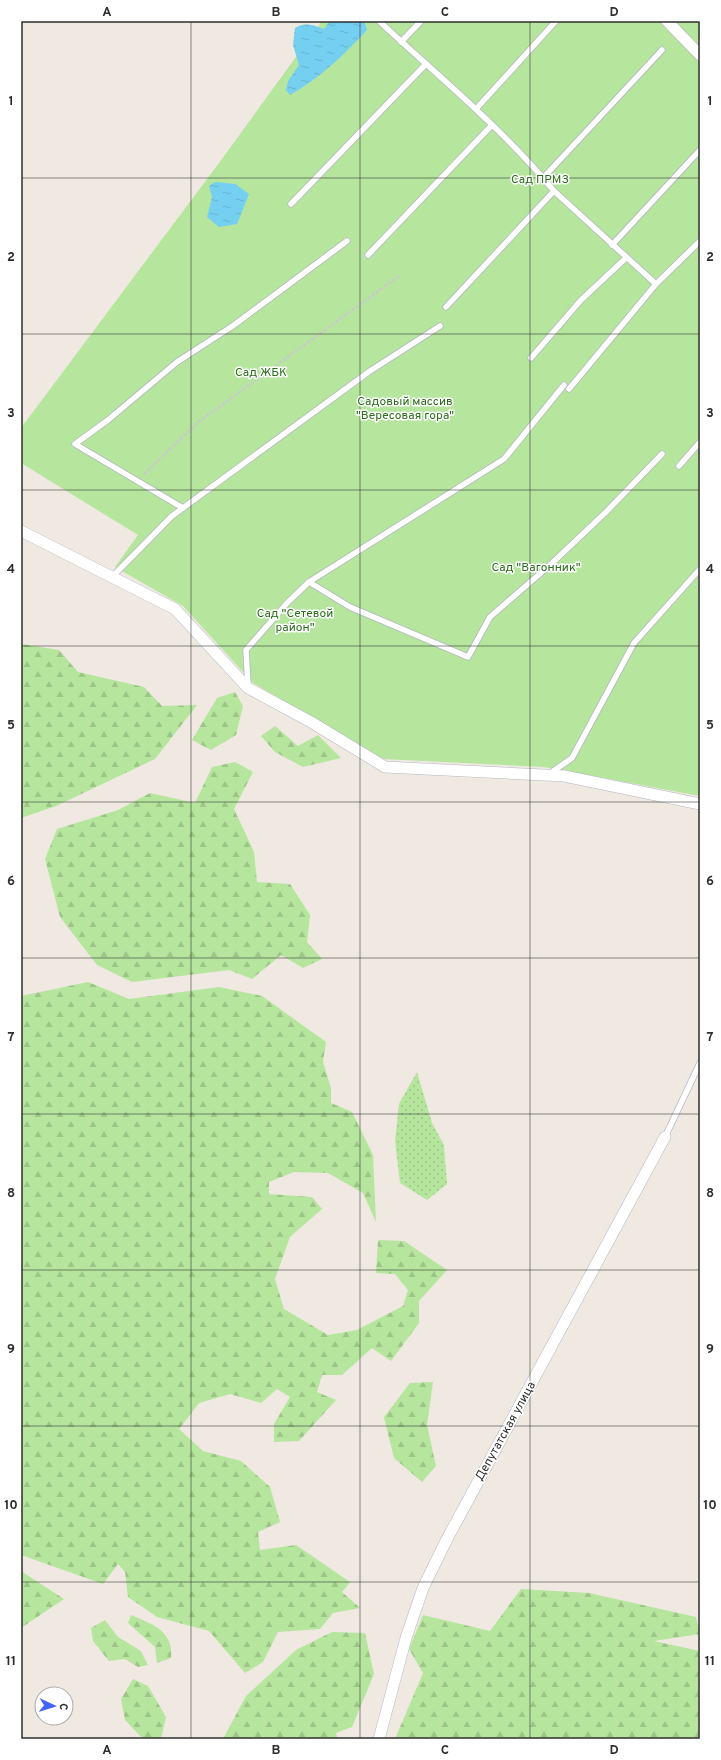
<svg xmlns="http://www.w3.org/2000/svg" width="721" height="1760" font-family="Overpass,sans-serif">
<style>
.grass{fill:url(#grass-dots)}
.forest{fill:url(#forest-firs)}
.garden{fill:#b6e59e}
.water{fill:url(#water-ripples)}
.lines{fill:none;stroke-linecap:round;stroke-linejoin:round}
.lane-casing{stroke:#b4b7c1;stroke-width:7}
.street-casing{stroke:#b4b7c1;stroke-width:12}
.path{stroke:#c9c9c9;stroke-width:2.5;stroke-dasharray:3 2;stroke-linecap:butt}
.lane{stroke:#fff;stroke-width:5.5}
.street{stroke:#fff;stroke-width:11}
.grid{fill:none;stroke:#2e2e2e;stroke-width:1;stroke-opacity:0.55}
.labels{text-anchor:middle;stroke-width:3;stroke-linejoin:round;paint-order:stroke}
.park-label{font-size:12px;fill:#2c6e1b;stroke:#fff}
.street-label{font-size:12px;fill:#2e2e2e;stroke:#fff}
.neatline{fill:none;stroke:#2e2e2e;stroke-width:1.5}
.grid-label{font-size:13px;text-anchor:middle;font-weight:bold;fill:#2e2e2e}
</style>
<defs>
<pattern id="grass-dots" width="8" height="8" patternUnits="userSpaceOnUse"><rect width="8" height="8" fill="#b6e59e"/><path d="M2 2h.1M6 6h.1" fill="none" stroke="#9dc588" stroke-width="1.8" stroke-linecap="round"/></pattern>
<pattern id="forest-firs" width="22" height="20" patternUnits="userSpaceOnUse"><rect width="22" height="20" fill="#b6e59e"/><path d="M5 1l3.5 6h-7zM16 11l3.5 6h-7z" fill="#9dc588"/></pattern>
<pattern id="water-ripples" width="26" height="14" patternUnits="userSpaceOnUse"><rect width="26" height="14" fill="#75cff0"/><path d="M2 4q2-2 4 0t4 0M15 11q2-2 4 0t4 0" fill="none" stroke="#66b2ce"/></pattern>
</defs>
<rect width="100%" height="100%" fill="#efe9e1"/>
<polygon class="grass" points="417,1072 432,1123 444,1145 447,1184 427,1200 400,1183 395,1141 399,1104"/>
<g class="forest">
<polygon points="21,644 59,650 78,672 144,687 162,706 197,705 155,759 56,806 21,818"/>
<polygon points="235,692 243,706 236,735 211,750 192,740 217,698"/>
<polygon points="275,726 298,746 318,735 341,758 303,767 275,752 261,736"/>
<polygon points="235,762 253,772 234,809 254,852 257,882 290,884 310,915 307,942 322,959 303,968 281,955 252,979 229,970 132,982 97,965 60,917 45,859 57,829 118,810 150,793 195,803 212,767"/>
<polygon points="88,982 129,999 219,987 262,996 326,1042 323,1062 331,1088 331,1103 352,1112 373,1155 376,1222 363,1193 328,1173 294,1172 269,1182 269,1194 312,1197 322,1209 290,1237 275,1279 284,1309 328,1335 357,1330 403,1306 408,1290 395,1274 376,1273 378,1240 404,1241 447,1270 419,1301 419,1323 391,1361 372,1348 342,1375 322,1375 317,1392 336,1400 299,1441 274,1442 274,1424 290,1397 277,1389 261,1403 230,1394 199,1403 179,1429 203,1451 241,1461 270,1487 280,1522 258,1532 260,1550 296,1545 350,1582 342,1592 360,1608 333,1613 320,1629 278,1632 263,1662 245,1673 209,1631 157,1617 128,1597 125,1572 118,1564 103,1584 21,1555 21,996"/>
<polygon points="433,1382 427,1425 436,1466 422,1482 394,1458 384,1417 410,1383"/>
<polygon points="21,1571 64,1599 21,1628"/>
<polygon points="521,1589 589,1593 696,1617 700,1634 654,1641 700,1651 700,1739 395,1739 423,1673 409,1649 423,1615 490,1631"/>
<path d="M131 1615C152 1624 174 1631 171 1658L157 1663 155 1647 128 1623Z"/>
<polygon points="105,1620 118,1637 141,1651 148,1665 138,1667 125,1659 109,1661 93,1641 91,1628"/>
<polygon points="332,1632 365,1633 374,1674 352,1727 336,1733 338,1739 223,1739 246,1696 296,1650"/>
<polygon points="133,1679 148,1686 166,1717 161,1739 143,1739 125,1720 121,1699"/>
</g>
<polygon class="garden" points="322,21 700,21 700,796 544,767 383,759 253,683 183,606 115,567 138,535 21,463 21,428 222,159"/>
<g class="water">
<path d="M330 21H364L367 30C345 54 319 79 290 95L286 90 288 81 299 65 293 45 295 28C305 22 313 25 324 29Z"/>
<polygon points="215,182 235,184 249,194 237,224 219,227 207,217 212,197 209,186"/>
</g>
<g class="lines">
<defs>
<g id="lane">
<path d="M379 21C438 76 502 128 554 191L446 307"/>
<polyline points="401,42 421,21"/>
<polyline points="476,109 556,21"/>
<polyline points="543,178 662,50"/>
<polyline points="554,191 656,284 569,389"/>
<polyline points="291,204 425,65"/>
<polyline points="612,245 700,150"/>
<polyline points="368,255 492,125"/>
<polyline points="656,284 700,241"/>
<polyline points="531,358 581,300 626,258"/>
<polyline points="679,466 700,442"/>
<polyline points="183,508 75,444 108,420 177,362 234,325 347,241"/>
<polyline points="112,577 172,516 370,371 440,326"/>
<polyline points="309,582 350,607 468,657 490,617 550,565 606,512 662,454"/>
<polyline points="248,685 246,650 288,602 309,582 504,459 564,385"/>
<polyline points="549,774 572,758 634,643 700,569"/>
<polyline points="665,1137 700,1063"/>
</g>
<g id="street">
<polyline points="667,21 700,55"/>
<polyline points="21,531 175,609 248,688 311,722 385,767 564,776 700,804"/>
<polyline points="379,1739 406,1638 423,1588 447,1539 665,1137"/>
</g>
</defs>
<use href="#lane" class="lane-casing"/>
<use href="#street" class="street-casing"/>
<polyline class="path" points="144,474 197,423 399,276"/>
<use href="#lane" class="lane"/>
<use href="#street" class="street"/>
</g>
<path class="grid" d="M191 21V1739M360 21V1739M530 21V1739M21 178H700M21 334H700M21 490H700M21 646H700M21 802H700M21 958H700M21 1114H700M21 1270H700M21 1426H700M21 1582H700"/>
<g class="labels">
<g class="park-label">
<text x="540" y="183">Сад ПРМЗ</text>
<text x="261" y="376">Сад ЖБК</text>
<text x="405" y="405">Садовый массив<tspan x="405" dy="14">"Вересовая гора"</tspan></text>
<text x="536" y="571">Сад "Вагонник"</text>
<text x="295" y="617">Сад "Сетевой<tspan x="295" dy="14">район"</tspan></text>
</g>
<g class="street-label">
<text transform="translate(505 1431) rotate(-61)" y="4">Депутатская улица</text>
</g>
</g>
<rect width="721" height="1760" fill="none" stroke="#ffffff" stroke-width="44"/>
<g transform="translate(54 1706) rotate(94)"><circle r="19" fill="#ffffff" stroke="#ababab"/>
<path d="M0-3L7 15L0 10L-7 15Z" fill="#4264fb"/>
<text y="-6" font-size="11" font-weight="bold" text-anchor="middle" fill="#2e2e2e">С</text>
</g>
<rect x="22" y="22" width="677" height="1716" class="neatline"/>
<g class="grid-label">
<text x="107" y="16">A</text>
<text x="276" y="16">B</text>
<text x="445" y="16">C</text>
<text x="614" y="16">D</text>
<text x="11" y="105">1</text>
<text x="710" y="105">1</text>
<text x="11" y="261">2</text>
<text x="710" y="261">2</text>
<text x="11" y="417">3</text>
<text x="710" y="417">3</text>
<text x="11" y="573">4</text>
<text x="710" y="573">4</text>
<text x="11" y="729">5</text>
<text x="710" y="729">5</text>
<text x="11" y="885">6</text>
<text x="710" y="885">6</text>
<text x="11" y="1041">7</text>
<text x="710" y="1041">7</text>
<text x="11" y="1197">8</text>
<text x="710" y="1197">8</text>
<text x="11" y="1353">9</text>
<text x="710" y="1353">9</text>
<text x="11" y="1509">10</text>
<text x="710" y="1509">10</text>
<text x="11" y="1665">11</text>
<text x="710" y="1665">11</text>
<text x="107" y="1754">A</text>
<text x="276" y="1754">B</text>
<text x="445" y="1754">C</text>
<text x="614" y="1754">D</text>
</g>
</svg>
